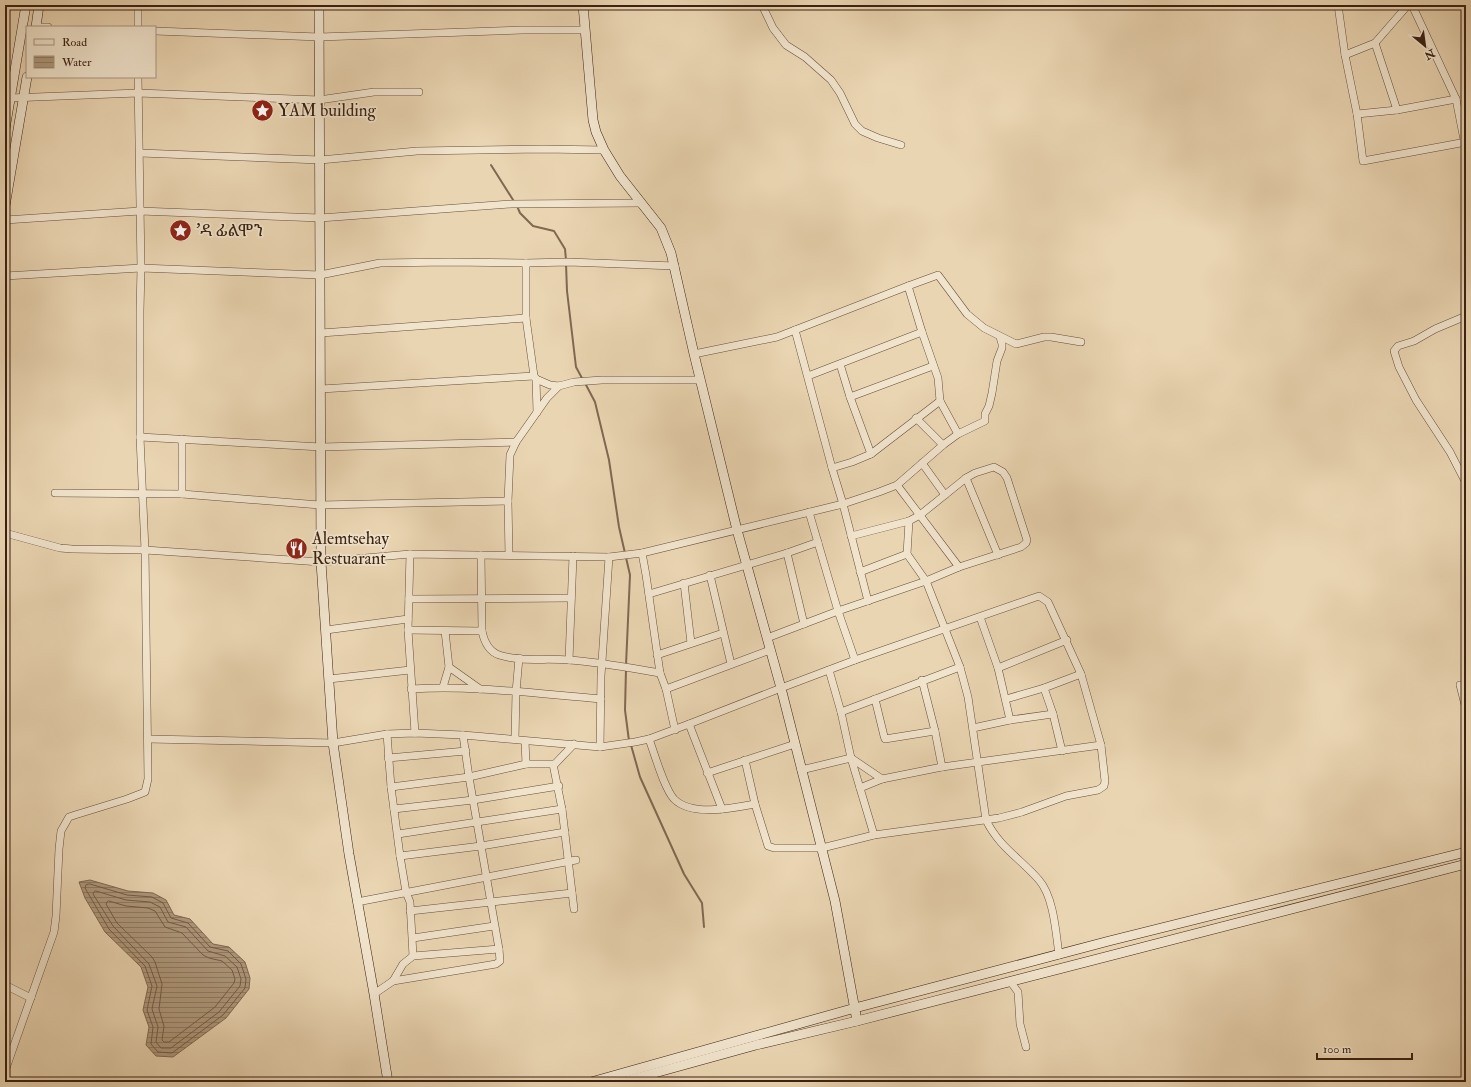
<svg xmlns="http://www.w3.org/2000/svg" width="1471" height="1087" font-family="'IM FELL Double Pica','Noto Serif Ethiopic',serif">
<style>
.water{fill:url(#water-rules);stroke:#806852}
.lines{fill:none;stroke-linecap:round;stroke-linejoin:round}
.shore{stroke:#745c47;stroke-width:1}
.stream{stroke:#806852;stroke-width:2}
.street-casing{stroke:#664e3a;stroke-width:8}
.secondary-casing{stroke:#3a2112;stroke-width:10}
.street{stroke:#f1e4cd;stroke-width:7}
.secondary{stroke:#f1e4cd;stroke-width:9}
.labels{text-anchor:middle;stroke-width:3.5;stroke-linejoin:round;paint-order:stroke}
.poi-label{font-size:17px;fill:#3a2112;stroke:#f1e4cd;text-anchor:start}
</style>
<defs>
<pattern id="water-rules" width="6" height="5" patternUnits="userSpaceOnUse"><rect width="6" height="5" fill="#ae987c"/><path d="M0 2.5h6" fill="none" stroke="#8f7c64"/></pattern>
</defs>
<rect width="100%" height="100%" fill="#ead5b2"/>
<filter id="stains"><feTurbulence type="fractalNoise" baseFrequency=".005" numOctaves="4"/><feColorMatrix values="0 0 0 0 .2 0 0 0 0 .09 0 0 0 0 .02 0 0 0 .5 -.17"/></filter>
<radialGradient id="worn" r=".72"><stop offset=".6" stop-color="#630" stop-opacity="0"/><stop offset="1" stop-color="#630" stop-opacity=".3"/></radialGradient>
<polygon class="water" points="90,880 128,891 153,893 166,900 174,915 190,919 213,944 229,947 245,962 250,978 249,989 226,1018 173,1057 156,1056 146,1045 149,1027 143,1010 148,987 141,967 105,932 85,898 79,882"/>
<g class="lines">
<g class="shore">
<polygon points="90,884 127,895 152,897 163,903 171,918 188,923 210,947 228,951 241,964 246,979 245,988 223,1015 172,1053 158,1052 151,1044 153,1027 147,1010 152,986 145,966 109,929 85,888 86,885"/>
<polygon points="96,891 126,900 150,902 160,907 168,922 186,927 208,951 225,956 237,967 241,979 240,986 219,1012 171,1048 161,1048 156,1042 158,1027 152,1009 157,986 149,964 113,926 93,894 94,892"/>
<polygon points="109,901 126,906 148,908 155,911 165,927 182,933 203,955 209,958 222,961 232,970 235,979 234,983 215,1007 169,1042 164,1042 162,1040 164,1026 159,1009 162,984 155,962 152,957 117,923 106,904 107,902"/>
</g>
<g class="stream">
<polyline points="491,165 515,203"/>
<polyline points="517,206 520,213 533,226 554,231 565,249 566,260"/>
<polyline points="566,264 567,291 576,367 583,380"/>
<polyline points="585,383 595,402 609,460 619,527 630,575 626,665"/>
<polyline points="626,669 625,710 629,741"/>
<polyline points="631,745 640,777 684,874 702,903 704,927"/>
</g>
<defs>
<g id="street">
<polyline points="762,5 773,28 786,45 805,57 831,80 840,93 855,124 862,131 878,138 901,145"/>
<polyline points="1338,5 1345,55 1357,114 1363,161 1466,142"/>
<polyline points="1412,5 1456,99 1466,150"/>
<polyline points="36,27 48,27"/>
<polyline points="138,27 138,5"/>
<polyline points="155,31 319,37 522,30 585,30"/>
<polyline points="1375,43 1397,110"/>
<polyline points="1345,55 1375,43 1408,5"/>
<polyline points="10,98 138,93 319,100 374,92 419,92"/>
<polyline points="1357,114 1397,110 1456,99"/>
<polyline points="140,153 320,160 417,151 543,149 604,150"/>
<polyline points="5,220 140,211 320,218 511,204 640,203"/>
<polyline points="526,263 526,318 534,376 536,379 550,385 559,386 574,382 602,380 700,380"/>
<polyline points="5,276 141,268 320,275 380,263 449,262 526,263 568,262 675,266"/>
<polyline points="908,286 938,275 967,314 984,328 1016,344 1044,337 1051,337 1081,342"/>
<polyline points="1466,316 1435,329 1414,341 1398,346 1394,351 1399,367 1416,400 1450,452 1466,483"/>
<polyline points="795,330 832,468 843,504 868,601"/>
<polyline points="321,333 526,318"/>
<polyline points="694,354 777,337 908,286 922,332 938,378 940,401 958,434"/>
<polyline points="840,364 850,397 871,454"/>
<polyline points="808,376 922,332"/>
<polyline points="536,379 537,412"/>
<polyline points="321,389 534,376"/>
<polyline points="850,397 933,366"/>
<polyline points="916,418 943,445"/>
<polyline points="140,437 321,447 516,442"/>
<polyline points="922,463 945,495"/>
<polyline points="832,468 852,462 871,454 940,401"/>
<polyline points="966,478 998,555"/>
<polyline points="897,485 959,567"/>
<polyline points="55,493 182,494 320,505 508,501"/>
<polyline points="182,494 182,439"/>
<polyline points="809,512 838,611 855,660"/>
<path d="M909 521 907 554 926 581 960 667 968 697 986 820C999 847 1021 859 1039 880 1054 897 1056 934 1059 955"/>
<polyline points="5,533 60,548 72,549 145,550 321,562 410,554 609,557 642,553 843,504 879,492 897,485 943,445 958,434 985,421 985,414 989,406 992,393 997,361 1002,348 1002,344 1000,337"/>
<polyline points="642,553 646,575 660,673 666,689 675,730"/>
<polyline points="787,553 804,624"/>
<polyline points="410,554 408,630 415,733"/>
<path d="M481 555 482 631C484 641 488 651 499 655 521 662 546 658 569 660 600 662 630 668 660 673"/>
<polyline points="509,555 508,501 510,455 516,442 547,398 559,386"/>
<polyline points="860,572 907,554"/>
<polyline points="710,575 731,664"/>
<polyline points="684,583 691,643"/>
<polyline points="649,594 787,553 818,542"/>
<polyline points="409,599 571,598"/>
<polyline points="980,617 998,668 1010,720"/>
<polyline points="326,630 408,619"/>
<polyline points="408,630 482,631"/>
<polyline points="445,631 449,667 480,689"/>
<polyline points="767,638 838,611 926,581 959,567 1021,547 1026,543 1027,540 1007,478 1003,472 994,467 975,473 966,478 920,515 909,521 851,536"/>
<polyline points="657,655 723,633"/>
<polyline points="569,660 573,556"/>
<polyline points="998,668 1067,640"/>
<polyline points="829,670 841,712 851,758 874,835"/>
<polyline points="329,679 410,670"/>
<polyline points="922,680 935,731 942,767"/>
<polyline points="1460,685 1466,709"/>
<polyline points="443,687 449,667"/>
<polyline points="1044,688 1081,674"/>
<path d="M411 689C474 685 538 694 601 699"/>
<polyline points="666,689 770,650"/>
<polyline points="875,699 884,736 885,739 935,731"/>
<polyline points="1006,699 1044,688 1053,714 1062,751"/>
<polyline points="1466,711 1465,717 1466,720"/>
<polyline points="841,712 960,667"/>
<polyline points="689,724 722,809"/>
<polyline points="973,728 1010,720 1053,714"/>
<polyline points="387,734 391,787 400,856 406,892 410,902 413,956"/>
<polyline points="148,739 333,743 387,734 415,733 463,735 600,747 635,742 649,739 689,724 781,688 855,660 1039,596 1048,602 1081,674 1101,745 1105,781 1104,786 1098,790 1066,796 1022,812 999,818 874,835 822,848 774,848 768,846 755,804 745,760"/>
<polyline points="515,739 516,692 519,658"/>
<path d="M649 739C655 755 664 788 674 799 692 817 733 808 755 804"/>
<polyline points="525,741 526,764"/>
<polyline points="600,747 601,676 609,557"/>
<polyline points="388,758 466,751"/>
<polyline points="554,765 574,744"/>
<polyline points="801,770 851,758 882,779"/>
<polyline points="707,773 795,744"/>
<polyline points="391,787 469,777 526,764 553,764 562,809 574,909"/>
<polyline points="860,788 882,779 942,767 1101,745"/>
<polyline points="394,809 473,800 559,786"/>
<polyline points="398,834 562,809"/>
<polyline points="400,856 481,846 565,832"/>
<polyline points="357,902 576,860"/>
<polyline points="410,911 572,893"/>
<polyline points="413,938 494,926"/>
<polyline points="393,981 403,964 413,956 499,949 469,777 463,735"/>
<polyline points="1010,981 1018,992 1020,1024 1026,1047"/>
<polyline points="5,985 31,998"/>
<polyline points="374,994 393,981 496,964 500,961 499,949"/>
<polyline points="5,1071 54,932 56,916 59,849 61,831 69,817 75,815 127,799 145,792 148,779 145,550 140,437 140,311 141,268 138,77"/>
</g>
<g id="secondary">
<polyline points="319,5 321,562 333,743 349,854 374,994 388,1082"/>
<polyline points="583,5 593,120 596,132 604,150 620,176 661,228 671,253 694,354 737,530 781,688 835,901 857,1021"/>
<polyline points="36,27 39,5"/>
<polyline points="5,129 26,5"/>
<polyline points="5,206 27,77"/>
<polyline points="591,1082 855,1008 1109,941 1466,852"/>
<polyline points="622,1082 756,1045 857,1021 1466,864"/>
</g>
</defs>
<use href="#street" class="street-casing"/>
<use href="#secondary" class="secondary-casing"/>
<use href="#street" class="street"/>
<use href="#secondary" class="secondary"/>
</g>
<defs>
<symbol id="sight-disc" viewBox="-11 -11 22 22"><circle r="9.5" fill="#8f2418" stroke="#f1e4cd"/><path d="M0-6L1.8-2.2L6-1.7L2.9 1.2L3.7 5.4L0 3.3L-3.7 5.4L-2.9 1.2L-6-1.7L-1.8-2.2Z" fill="#fff"/></symbol>
<symbol id="restaurant-disc" viewBox="-11 -11 22 22"><circle r="9.5" fill="#8f2418" stroke="#f1e4cd"/><path d="M-5-6h1v4h1v-4h1v4h1v-4h1v5L-1.5 .5V6h-2V.5L-5-1ZM5-6V6H3V1.5H1.5Q1.5-4 5-6Z" fill="#fff"/></symbol>
</defs>
<g fill-rule="evenodd">
<use href="#sight-disc" x="250" y="98" width="25" height="25"/>
<use href="#sight-disc" x="168" y="218" width="25" height="25"/>
<use href="#restaurant-disc" x="284" y="536" width="25" height="25"/>
</g>
<g class="labels">
<g class="poi-label">
<text x="278" y="116">YAM building</text>
<text x="196" y="236">'ዳ ፊልሞን</text>
<text x="312" y="544">Alemtsehay<tspan x="312" dy="20">Restuarant</tspan></text>
</g>
</g>
<rect width="1471" height="1087" fill="none" stroke="#ead5b2" stroke-width="20"/>
<rect x="6" y="6" width="1459" height="1075" fill="none" stroke="#3a2112" stroke-width="2"/>
<rect x="10" y="10" width="1451" height="1067" fill="none" stroke="#3a2112"/>
<rect x="26" y="26" width="130" height="52" fill="#f1e4cd" stroke="#a89682"/>
<rect x="34" y="39" width="20" height="6" fill="#f1e4cd" stroke="#a89682"/>
<text x="62" y="46" font-size="12" fill="#3a2112">Road</text>
<rect x="34" y="56" width="20" height="12" fill="url(#water-rules)" stroke="#a89682"/>
<text x="62" y="66" font-size="12" fill="#3a2112">Water</text>
<g transform="translate(1425 46) rotate(151)" stroke="#f1e4cd" stroke-width="3" paint-order="stroke">
<path d="M0-3L7 15L0 10L-7 15Z" fill="#3a2112"/>
<text y="-6" font-size="11" font-weight="bold" text-anchor="middle" fill="#3a2112">N</text>
</g>
<path d="M1317 1053v6h95v-6" fill="none" stroke="#3a2112" stroke-width="2"/>
<text x="1323" y="1053" font-size="12" fill="#3a2112" stroke="#f1e4cd" stroke-width="3" paint-order="stroke">100 m</text>
<rect width="100%" height="100%" filter="url(#stains)"/>
<rect width="100%" height="100%" fill="url(#worn)"/>
</svg>
